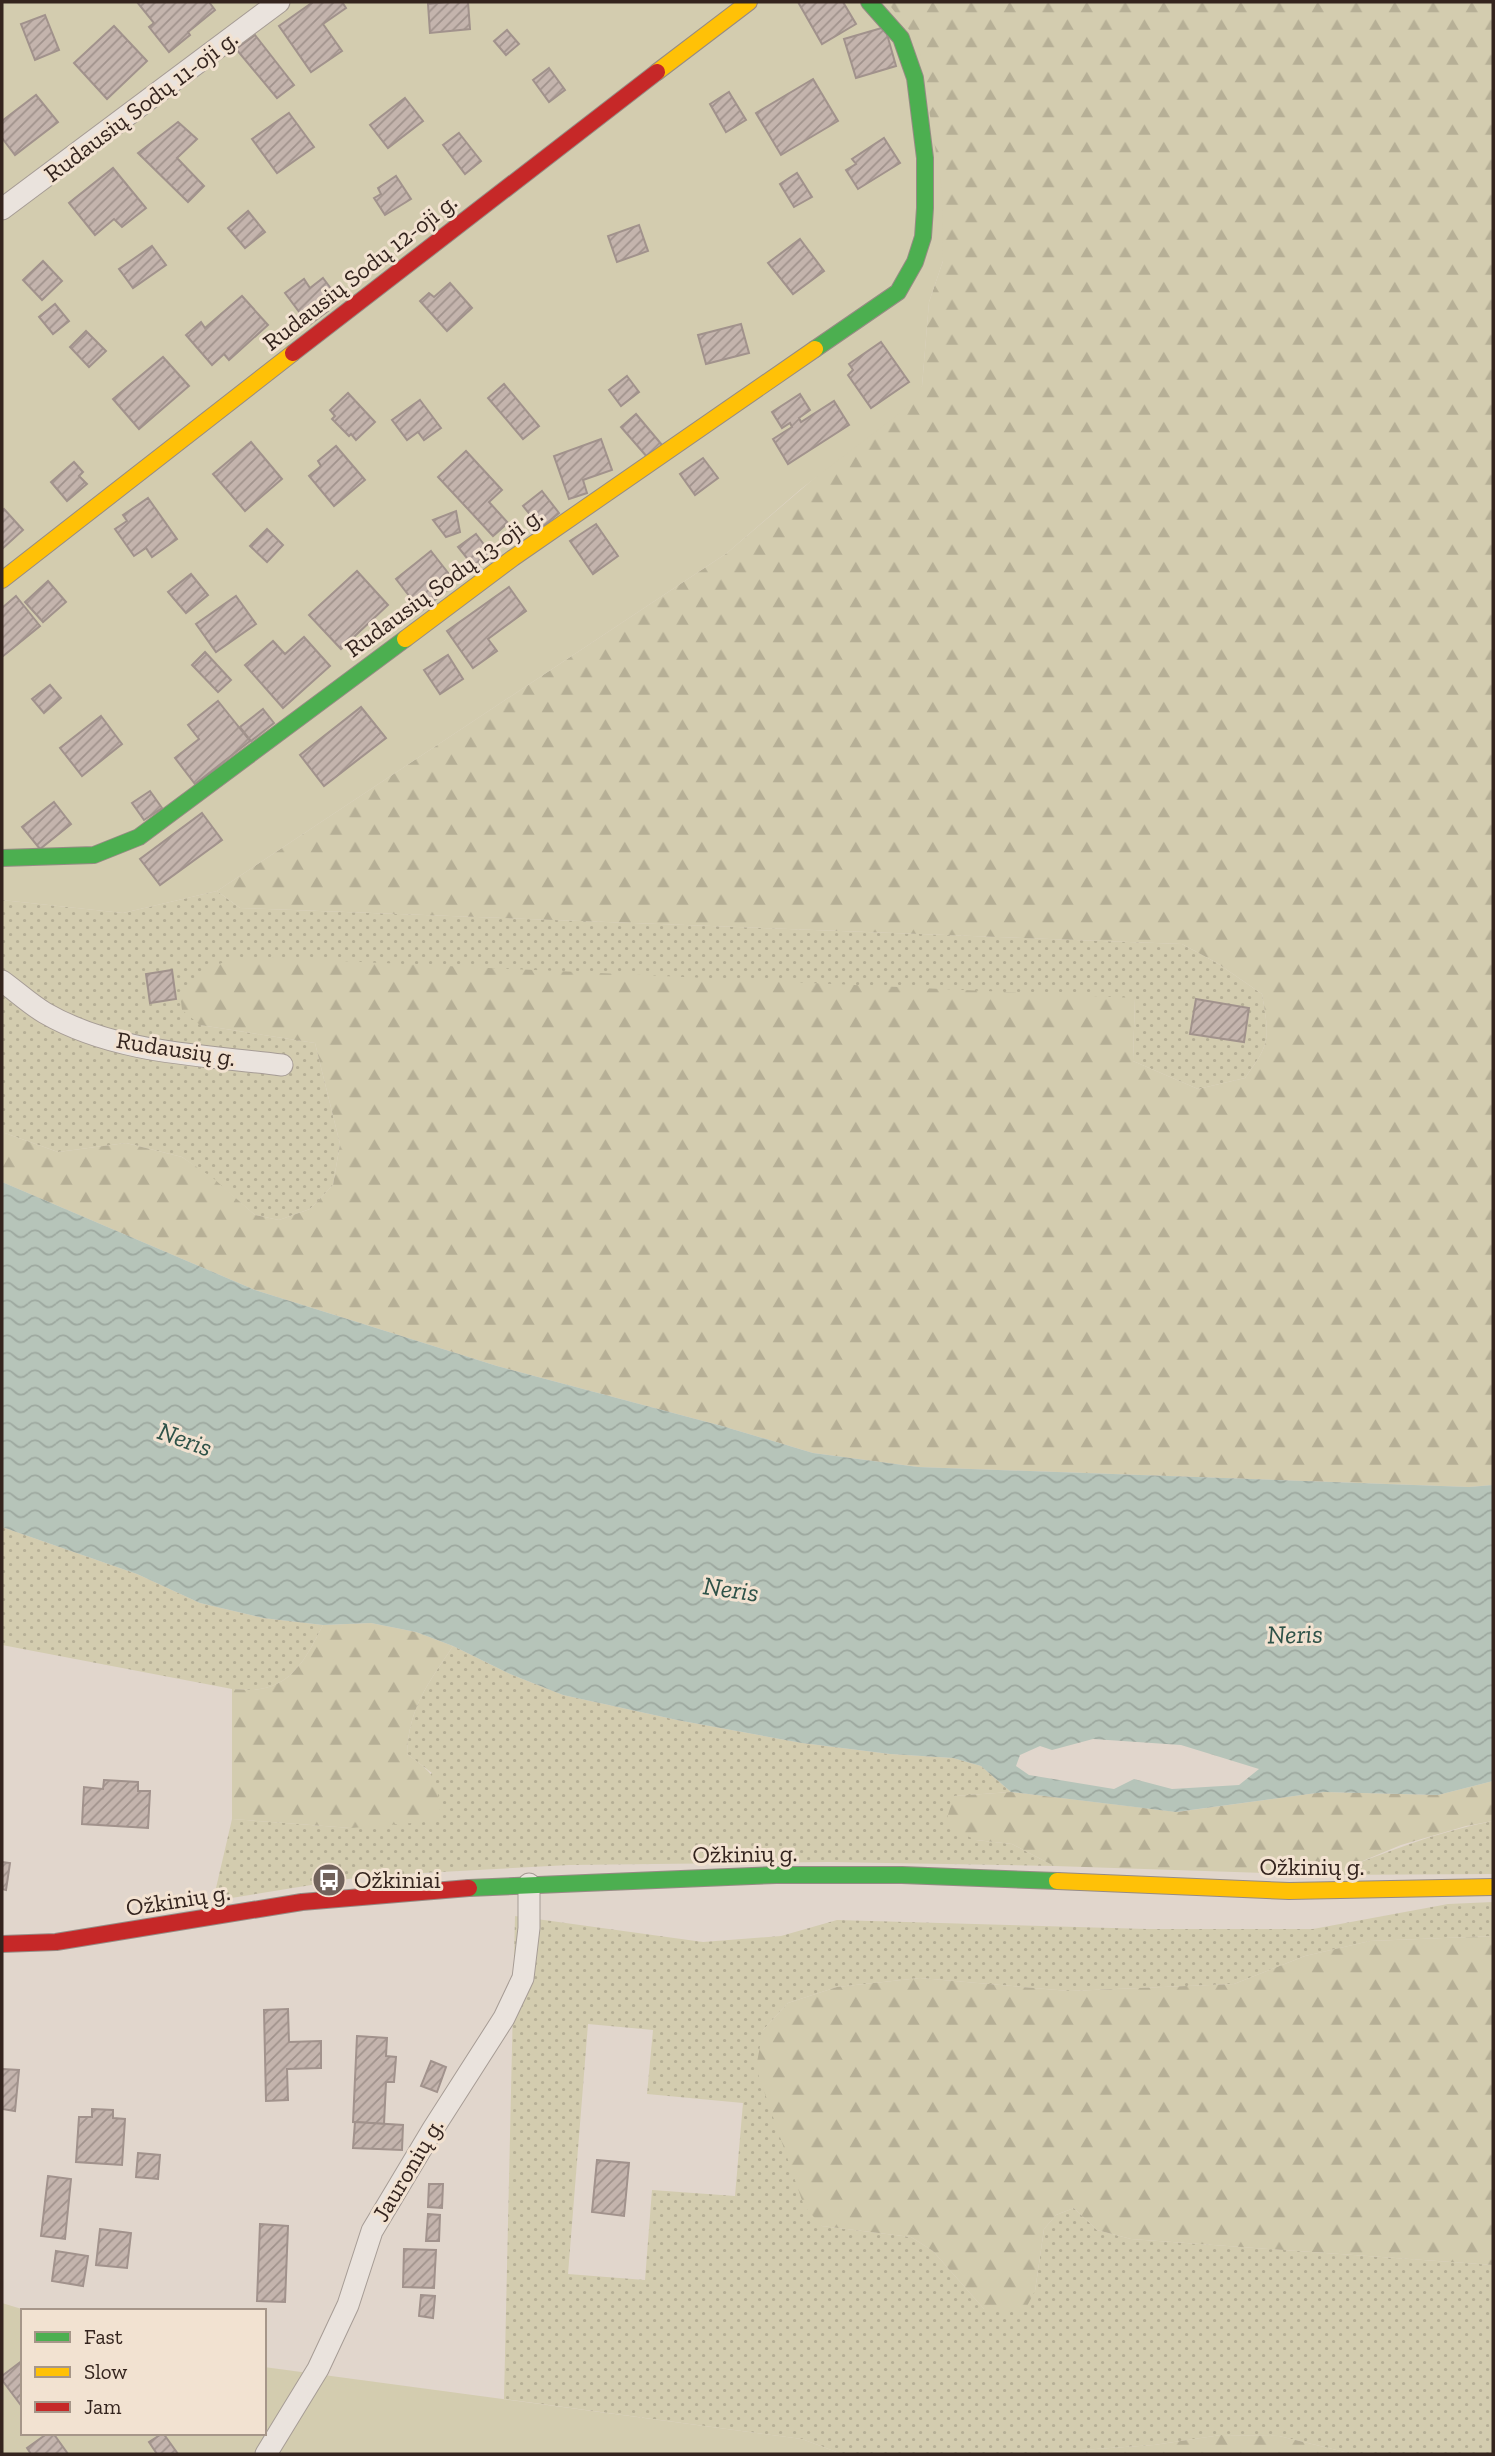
<svg xmlns="http://www.w3.org/2000/svg" width="1495" height="2456" font-family="'Zilla Slab',serif">
<style>
.grass{fill:url(#grass-dots);fill-rule:evenodd}
.forest{fill:url(#forest-firs)}
.garden{fill:#d3ccaf}
.water{fill:url(#water-waves);fill-rule:evenodd}
.building{fill:url(#building-hatch);stroke:#a1928c;stroke-width:2}
.lines{fill:none;stroke-linecap:round;stroke-linejoin:round}
.street-casing{stroke:#a69c95;stroke-width:23}
.fast-casing{stroke:#968b84;stroke-width:18}
.slow-casing{stroke:#968b84;stroke-width:18}
.jam-casing{stroke:#968b84;stroke-width:18}
.street{stroke:#eae3dd;stroke-width:21}
.fast{stroke:#4caf50;stroke-width:16}
.slow{stroke:#ffc107;stroke-width:16}
.jam{stroke:#c62828;stroke-width:16}
.labels{text-anchor:middle;stroke-width:6;stroke-linejoin:round;paint-order:stroke}
.street-label{font-size:24px;fill:#34241e;stroke:#f2e2d1}
.poi-label{font-size:24px;fill:#34241e;stroke:#f2e2d1;text-anchor:start}
.water-label{font-size:26px;font-style:italic;fill:#2e5248;stroke:#f2e2d1}
</style>
<defs>
<pattern id="grass-dots" width="8" height="8" patternUnits="userSpaceOnUse" patternTransform="scale(1.75)"><rect width="8" height="8" fill="#d3ccaf"/><path d="M2 2h.1M6 6h.1" fill="none" stroke="#b6af96" stroke-width="1.8" stroke-linecap="round"/></pattern>
<pattern id="forest-firs" width="22" height="20" patternUnits="userSpaceOnUse" patternTransform="scale(1.75)"><rect width="22" height="20" fill="#d3ccaf"/><path d="M5 1l3.5 6h-7zM16 11l3.5 6h-7z" fill="#b6af96"/></pattern>
<pattern id="water-waves" width="16" height="10" patternUnits="userSpaceOnUse" patternTransform="scale(1.75)"><rect width="16" height="10" fill="#b6c4b9"/><path d="M0 5q4-4 8 0t8 0" fill="none" stroke="#9da89f"/></pattern>
<pattern id="building-hatch" width="6" height="6" patternUnits="userSpaceOnUse" patternTransform="scale(1.75)"><rect width="6" height="6" fill="#c4b4ad"/><path d="M-1 1l2-2M0 6l6-6M5 7l2-2" fill="none" stroke="#a0928c"/></pattern>
</defs>
<rect width="100%" height="100%" fill="#e1d6cc"/>
<g class="grass">
<path d="M217 891 240 908 1182 944 1217 963 1262 994C1269 1037 1272 1042 1245 1078L1198 1089 1133 1061 1135 999 200 1025 315 1043 340 1144 333 1185 310 1209 279 1220 255 1215 213 1179 182 1157 126 1143 58 1152 2 1132V900L123 913Z"/>
<path d="M2 1527 137 1574 200 1603 263 1618 323 1625C309 1652 295 1684 260 1689 251 1691 241 1689 232 1689L2 1645Z"/>
<path d="M453 1646 510 1674 563 1695 677 1720 802 1743 890 1754 953 1758 981 1766 1011 1792 954 1796 976 1840 1012 1844 1054 1866 829 1862 569 1865 367 1876 213 1901 232 1819 351 1828 432 1773 407 1754C409 1707 428 1684 453 1646Z"/>
<path d="M1493 1821V1874L1329 1875C1383 1853 1436 1832 1493 1821Z"/>
<path d="M1493 1902V1936L1370 1941 1305 1956 1234 1984 1069 1991 920 1978 837 1987 788 2003 763 2030 822 2226 911 2237 933 2251 984 2309 1035 2291 1044 2229 1056 2215 1074 2208 1097 2230 1131 2239 1493 2265V2454H1353L1279 2436 1221 2435 1154 2445 1023 2454H842L802 2439 504 2399 515 1916 703 1942 781 1936 837 1920 1147 1929H1313L1448 1904ZM588 2024 653 2030 647 2094 743 2103 735 2196 652 2190 645 2280 568 2274Z"/>
</g>
<g class="forest">
<path d="M887 2H1493V1485L1469 1487 918 1467 813 1453 722 1426 497 1366 255 1290 2 1182V1132L58 1152 126 1143 182 1157 213 1178 255 1215 279 1220 310 1209 333 1185 340 1144 315 1043 200 1025 182 1010 180 992C208 966 215 962 253 957L1135 998 1133 1061 1198 1089 1245 1078C1272 1042 1269 1037 1262 994L1217 963 1182 944 240 908 217 891 727 553 922 386 929 302 943 261Z"/>
<path d="M371 1623 416 1632 453 1646C428 1684 409 1707 407 1754 437 1776 437 1778 440 1815L425 1822 351 1828 232 1819V1689C241 1689 251 1691 260 1689 295 1684 309 1652 323 1625Z"/>
<polygon points="1493,1781 1493,1821 1466,1826 1401,1845 1329,1875 1054,1866 1012,1844 976,1840 954,1830 947,1818 954,1796 1011,1792 1177,1812 1324,1792 1438,1795"/>
<polygon points="1493,1936 1493,2265 1131,2239 1097,2230 1074,2208 1056,2215 1044,2229 1035,2291 1027,2306 1009,2312 984,2309 933,2251 911,2237 822,2226 804,2206 756,2068 763,2030 788,2003 837,1987 920,1978 1069,1991 1234,1984 1305,1956 1370,1941"/>
<polygon points="1221,2435 1279,2436 1353,2454 1023,2454 1154,2445"/>
</g>
<g class="garden">
<polygon points="2,2 887,2 918,41 942,190 943,261 929,302 922,386 914,402 801,489 727,553 217,891 123,913 2,900"/>
<polygon points="2,2303 28,2311 23,2311 23,2433 264,2433 264,2367 802,2439 842,2454 2,2454"/>
</g>
<path class="water" d="M2 1182 255 1290 497 1366 722 1426 813 1453 918 1467 1469 1487 1493 1485V1781L1438 1795 1324 1792 1176 1812 1011 1792 981 1766 953 1758 890 1754 802 1743 677 1720 563 1695 510 1674 453 1646 416 1632 371 1623 323 1625 263 1618 200 1603 137 1574 2 1527ZM1093 1739 1181 1745 1259 1769 1239 1785 1172 1789 1134 1779 1114 1789 1029 1775 1016 1766 1020 1755 1040 1746 1052 1750Z"/>
<g class="building">
<polygon points="137,2 209,2 215,10 188,32 190,35 169,52 149,27 154,23"/>
<polygon points="313,2 342,2 346,8 323,24 342,51 311,72 279,26"/>
<polygon points="447,2 468,2 470,29 430,33 428,4"/>
<polygon points="798,2 843,2 856,24 822,44"/>
<polygon points="45,15 59,50 35,60 21,24"/>
<polygon points="114,26 147,61 107,99 74,63"/>
<polygon points="885,27 896,66 856,78 844,39"/>
<polygon points="507,30 519,44 506,55 494,41"/>
<polygon points="255,35 294,85 277,98 236,49"/>
<polygon points="549,68 565,90 549,102 533,80"/>
<polygon points="813,79 838,121 781,155 756,113"/>
<polygon points="729,92 746,120 726,132 710,104"/>
<polygon points="36,95 58,122 15,155 2,138 2,121"/>
<polygon points="405,98 423,121 388,148 370,125"/>
<polygon points="289,113 314,147 277,173 252,139"/>
<polygon points="178,122 197,139 177,158 204,186 188,202 138,153"/>
<polygon points="459,133 481,161 465,174 443,145"/>
<polygon points="884,138 900,163 858,189 846,170 856,164 852,159"/>
<polygon points="113,168 146,208 122,227 114,219 95,235 69,203"/>
<polygon points="797,173 812,197 794,207 780,184"/>
<polygon points="396,176 411,199 385,215 374,198 381,194 378,188"/>
<polygon points="248,211 265,232 245,248 228,228"/>
<polygon points="639,225 648,251 617,262 608,236"/>
<polygon points="800,239 824,271 793,294 768,263"/>
<polygon points="152,246 166,265 133,288 119,269"/>
<polygon points="43,261 62,281 42,300 23,280"/>
<polygon points="323,278 338,298 325,308 328,311 309,325 285,293 304,279 310,288"/>
<polygon points="450,283 472,308 447,331 420,301 429,293 434,297"/>
<polygon points="242,296 268,325 229,360 224,354 212,365 186,335 201,322 205,328"/>
<polygon points="55,304 69,321 53,334 39,317"/>
<polygon points="741,324 749,353 706,364 698,335"/>
<polygon points="86,331 106,351 89,367 70,347"/>
<polygon points="881,342 909,382 871,408 848,375 853,370 849,364"/>
<polygon points="163,357 189,386 139,429 113,399"/>
<polygon points="627,376 639,392 621,406 609,390"/>
<polygon points="504,384 539,426 523,439 488,398"/>
<polygon points="348,393 375,422 356,440 351,434 349,436 332,419 335,416 330,410"/>
<polygon points="800,394 810,410 799,418 801,422 834,401 849,425 788,464 773,439 792,427 790,423 782,428 772,412"/>
<polygon points="420,400 441,428 424,440 418,432 407,440 392,420"/>
<polygon points="636,414 662,445 648,458 621,427"/>
<polygon points="601,439 612,470 583,480 587,493 569,499 554,456"/>
<polygon points="251,442 282,479 245,511 213,474"/>
<polygon points="336,446 365,480 334,506 309,476 321,466 318,461"/>
<polygon points="466,451 502,490 489,502 508,523 493,536 438,477"/>
<polygon points="703,458 718,478 695,495 680,474"/>
<polygon points="74,462 83,472 79,476 87,484 67,501 51,482"/>
<polygon points="542,491 559,513 541,528 523,506"/>
<polygon points="148,498 177,539 152,557 146,548 134,556 115,529 127,521 123,515"/>
<polygon points="4,509 23,530 2,549 2,511"/>
<polygon points="456,511 460,532 446,537 433,520"/>
<polygon points="596,524 618,556 593,574 570,541"/>
<polygon points="267,529 283,545 267,562 250,546"/>
<polygon points="476,534 492,555 475,568 458,547"/>
<polygon points="431,551 456,583 421,611 396,579"/>
<polygon points="357,571 388,605 341,649 309,615"/>
<polygon points="191,574 208,595 186,613 168,592"/>
<polygon points="48,581 66,602 43,622 25,602"/>
<polygon points="509,587 526,611 488,639 497,651 473,668 447,631"/>
<polygon points="16,596 40,626 2,657 2,608"/>
<polygon points="236,596 256,624 216,652 196,624"/>
<polygon points="304,637 330,666 283,708 245,665 273,641 285,654"/>
<polygon points="205,652 231,680 218,692 192,665"/>
<polygon points="448,655 463,679 440,694 424,670"/>
<polygon points="50,685 61,698 44,713 32,699"/>
<polygon points="218,701 250,741 195,784 175,758 199,739 188,725"/>
<polygon points="361,707 386,738 324,786 300,755"/>
<polygon points="263,709 274,723 251,741 240,727"/>
<polygon points="101,716 122,744 82,776 60,748"/>
<polygon points="150,791 162,808 144,820 132,803"/>
<polygon points="54,802 71,824 40,849 22,827"/>
<polygon points="202,813 222,840 160,885 140,859"/>
<polygon points="172,970 176,999 150,1003 146,974"/>
<polygon points="1196,999 1249,1008 1244,1042 1190,1034"/>
<polygon points="104,1780 138,1782 138,1791 150,1791 148,1828 82,1824 84,1787 103,1789"/>
<polygon points="2,1862 10,1863 6,1890 2,1889"/>
<polygon points="288,2009 289,2042 321,2041 321,2068 287,2069 288,2100 266,2101 264,2010"/>
<polygon points="357,2036 387,2038 386,2056 396,2057 394,2082 386,2082 384,2124 353,2122"/>
<polygon points="431,2061 446,2067 437,2092 421,2086"/>
<polygon points="2,2069 19,2070 15,2111 2,2109"/>
<polygon points="92,2109 113,2110 113,2118 125,2119 122,2165 76,2162 79,2117 92,2117"/>
<polygon points="355,2122 403,2125 402,2150 353,2148"/>
<polygon points="138,2153 160,2155 158,2179 136,2177"/>
<polygon points="597,2160 629,2163 624,2216 592,2212"/>
<polygon points="48,2176 71,2179 65,2239 41,2236"/>
<polygon points="429,2184 443,2184 442,2208 428,2207"/>
<polygon points="428,2214 440,2215 439,2241 426,2241"/>
<polygon points="260,2224 288,2226 285,2302 257,2301"/>
<polygon points="100,2229 131,2233 127,2268 96,2265"/>
<polygon points="404,2249 436,2250 434,2288 403,2287"/>
<polygon points="56,2251 88,2256 83,2286 52,2281"/>
<polygon points="421,2295 435,2296 433,2318 419,2316"/>
<polygon points="23,2360 23,2408 2,2380 2,2376"/>
<polygon points="48,2433 53,2433 68,2454 31,2454 27,2448"/>
<polygon points="163,2433 178,2454 157,2454 149,2442"/>
</g>
<g class="lines">
<defs>
<g id="street">
<polyline points="2,209 279,2"/>
<path d="M2 981C16 991 30 1004 45 1013 116 1054 203 1055 282 1065"/>
<polyline points="266,2454 318,2369 348,2305 372,2231 433,2129 504,2018 523,1978 529,1928 529,1884"/>
</g>
<g id="fast">
<polyline points="815,349 898,292 915,262 923,237 925,208 925,158 915,78 901,38 869,2"/>
<polyline points="2,858 94,855 139,837 405,639"/>
<polyline points="469,1888 776,1875 902,1875 1057,1881"/>
</g>
<g id="slow">
<polyline points="657,72 749,2"/>
<polyline points="2,580 293,353"/>
<polyline points="405,639 513,558 815,349"/>
<polyline points="1057,1881 1289,1891 1493,1887"/>
</g>
<g id="jam">
<polyline points="293,353 657,72"/>
<polyline points="2,1944 56,1942 302,1902 469,1888"/>
</g>
</defs>
<use href="#street" class="street-casing"/>
<use href="#fast" class="fast-casing"/>
<use href="#slow" class="slow-casing"/>
<use href="#jam" class="jam-casing"/>
<use href="#street" class="street"/>
<use href="#fast" class="fast"/>
<use href="#slow" class="slow"/>
<use href="#jam" class="jam"/>
</g>
<defs>
<symbol id="bus-disc" viewBox="-11 -11 22 22"><circle r="9.5" fill="#71625b" stroke="#f2e2d1"/><path d="M-5-6H5V4H4V6H2V4H-2V6H-4V4H-5ZM-3.5-4V0h7V-4ZM-3.5 1.2v1.5H-2V1.2ZM2 1.2v1.5H3.5V1.2Z" fill="#fff"/></symbol>
</defs>
<g fill-rule="evenodd">
<use href="#bus-disc" x="310" y="1861" width="38" height="38"/>
</g>
<g class="labels">
<g class="street-label">
<text transform="translate(141 106) rotate(-37)" y="8">Rudausių Sodų 11-oji g.</text>
<text transform="translate(360 272) rotate(-38)" y="8">Rudausių Sodų 12-oji g.</text>
<text transform="translate(444 582) rotate(-36)" y="8">Rudausių Sodų 13-oji g.</text>
<text transform="translate(176 1049) rotate(9)" y="8">Rudausių g.</text>
<text transform="translate(745 1854) rotate(-1)" y="8">Ožkinių g.</text>
<text x="1312" y="1875">Ožkinių g.</text>
<text transform="translate(178 1900) rotate(-9)" y="8">Ožkinių g.</text>
<text transform="translate(408 2170) rotate(-59)" y="8">Jauronių g.</text>
</g>
<g class="poi-label">
<text x="354" y="1888">Ožkiniai</text>
</g>
<g class="water-label">
<text transform="translate(185 1439) rotate(20)" y="9">Neris</text>
<text transform="translate(731 1589) rotate(8)" y="9">Neris</text>
<text transform="translate(1295 1634) rotate(-1)" y="9">Neris</text>
</g>
</g>
<rect width="1495" height="2456" fill="none" stroke="#34241e" stroke-width="7"/>
<rect x="21" y="2309" width="245" height="126" fill="#f2e2d1" stroke="#a69689" stroke-width="2"/>
<rect x="35" y="2332" width="35" height="10" fill="#4caf50" stroke="#a69689" stroke-width="2"/>
<text x="84" y="2344" font-size="21" fill="#34241e">Fast</text>
<rect x="35" y="2367" width="35" height="10" fill="#ffc107" stroke="#a69689" stroke-width="2"/>
<text x="84" y="2379" font-size="21" fill="#34241e">Slow</text>
<rect x="35" y="2402" width="35" height="10" fill="#c62828" stroke="#a69689" stroke-width="2"/>
<text x="84" y="2414" font-size="21" fill="#34241e">Jam</text>
</svg>
